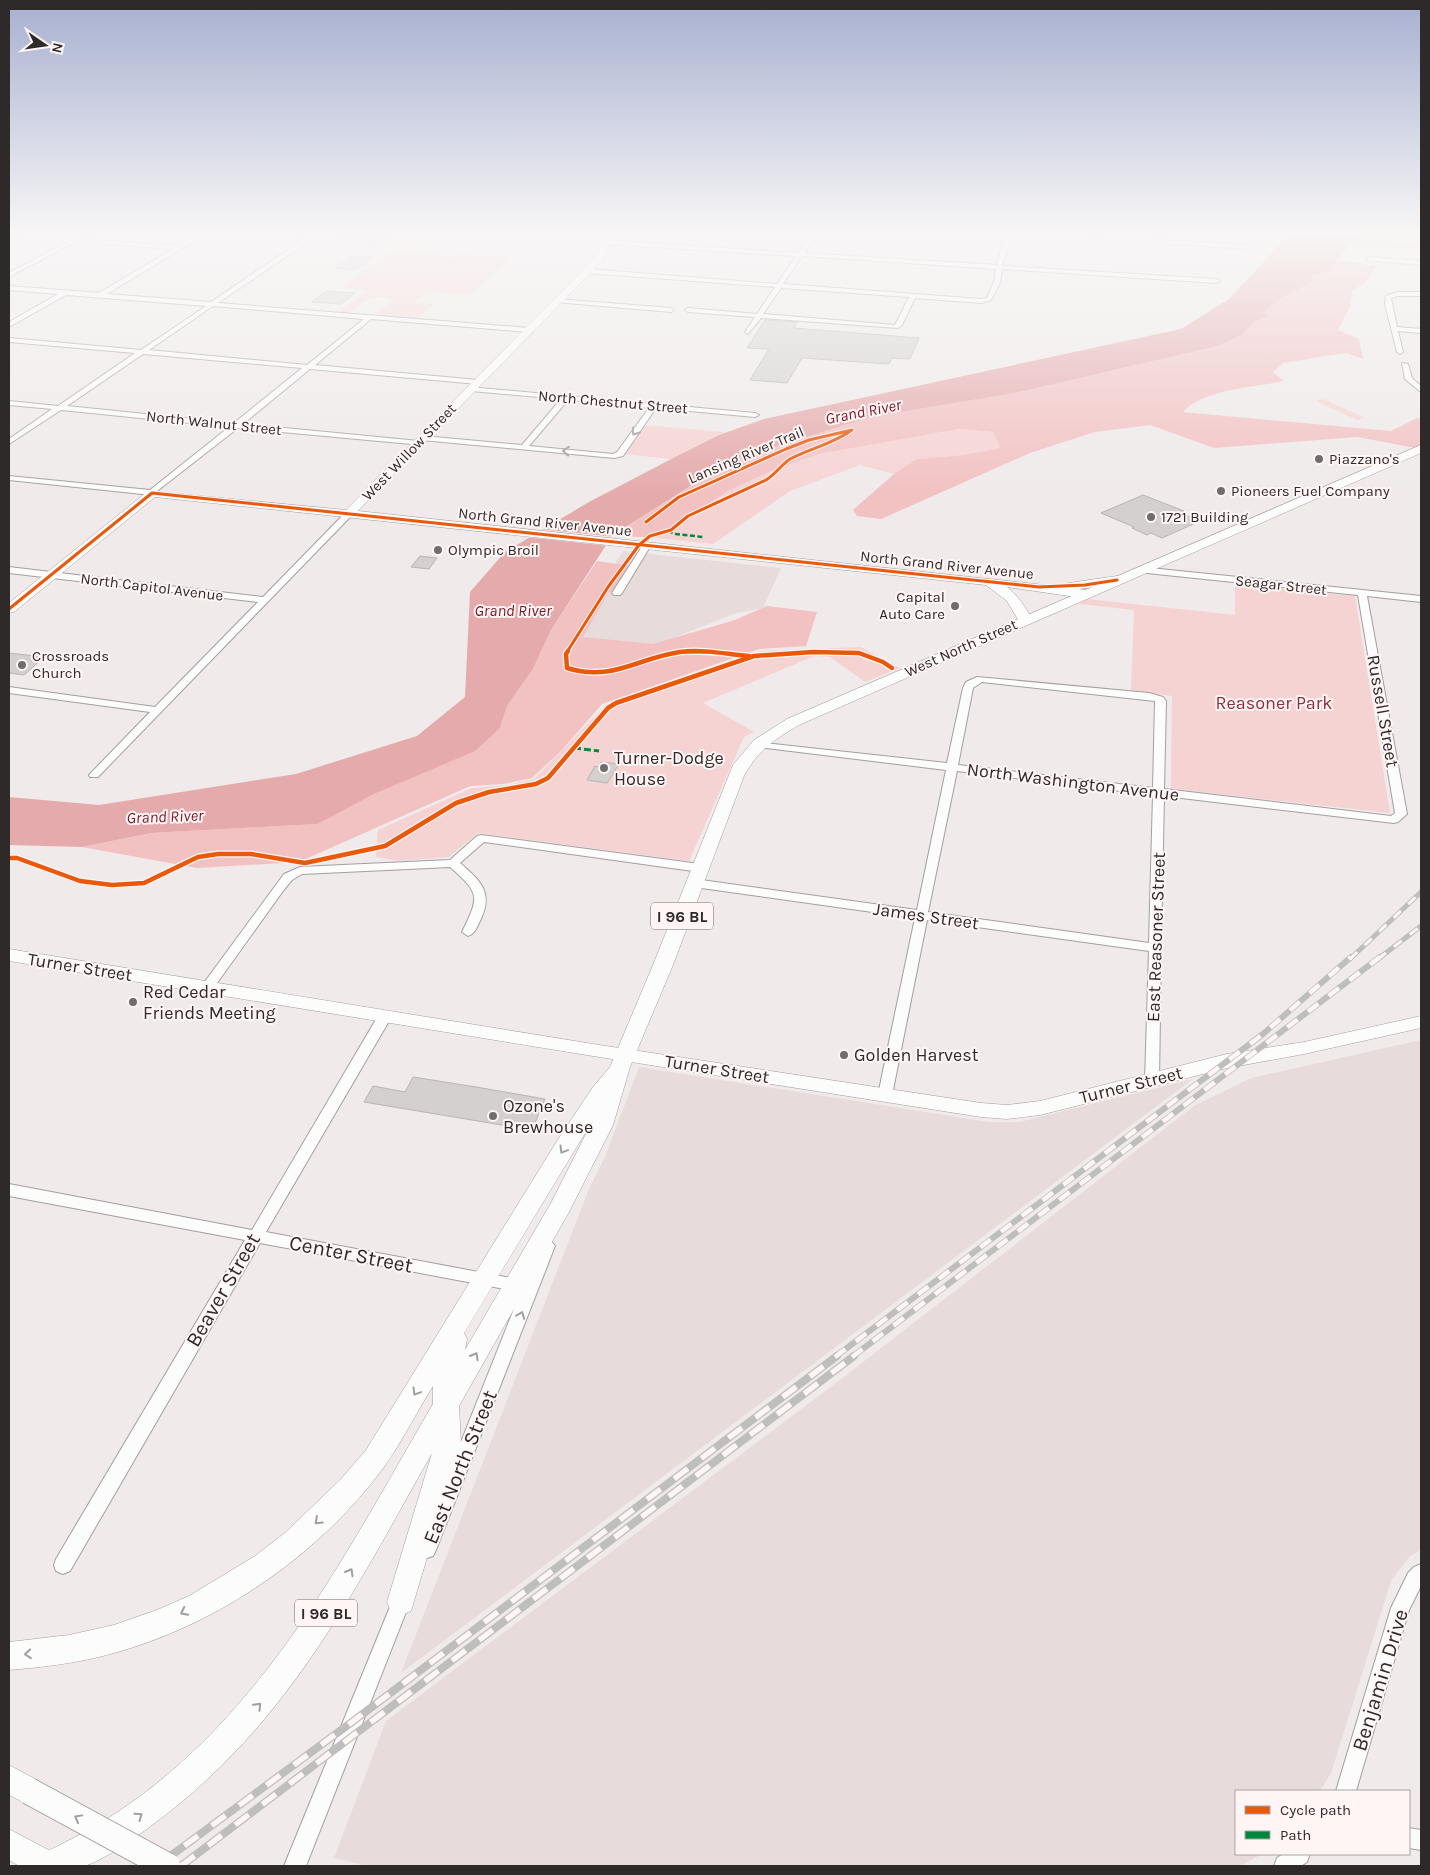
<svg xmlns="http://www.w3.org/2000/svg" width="1430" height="1875" font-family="Karla,sans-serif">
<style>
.built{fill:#e8dbdb}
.green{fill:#f6d3d3}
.forest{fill:#f2c1c2}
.water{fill:#e5aaac}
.pier{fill:#f0eaea}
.building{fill:#d4d0d0;stroke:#b9b5b5}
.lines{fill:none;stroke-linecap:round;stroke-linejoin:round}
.street-casing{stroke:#a39f9f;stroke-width:2}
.secondary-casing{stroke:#a39f9f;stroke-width:1}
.primary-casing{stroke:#a39f9f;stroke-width:1}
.street{fill:#fdfcfc;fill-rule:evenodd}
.secondary{fill:#fdfcfc;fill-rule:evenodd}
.primary{fill:#fdfcfc;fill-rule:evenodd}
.rail-far2-casing{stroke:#bfbebe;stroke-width:5}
.rail-far1-casing{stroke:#bfbebe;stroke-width:6}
.rail-casing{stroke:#bfbebe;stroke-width:8}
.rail-far2{stroke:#fff5f5;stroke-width:3;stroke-dasharray:10;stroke-linecap:butt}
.rail-far1{stroke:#fff5f5;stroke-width:4.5;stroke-dasharray:13;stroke-linecap:butt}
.rail{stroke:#fff5f5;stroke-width:5.5;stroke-dasharray:17;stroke-linecap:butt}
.secondary-bridge-casing{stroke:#a39f9f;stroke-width:28;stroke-linecap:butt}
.secondary-bridge{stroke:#fdfcfc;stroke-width:26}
.quiet-far1{stroke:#00873e;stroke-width:2.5;stroke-dasharray:5 2.5;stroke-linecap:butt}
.quiet{stroke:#00873e;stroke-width:3;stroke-dasharray:7 3;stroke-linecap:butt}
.cycleway-far1-casing{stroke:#fff5f5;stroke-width:5}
.cycleway-casing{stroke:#fff5f5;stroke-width:7}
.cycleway-far1{stroke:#e8590c;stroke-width:3}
.cycleway{stroke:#e8590c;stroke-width:4.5}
.oneway{stroke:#a09e9e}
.poi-dot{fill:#726d6d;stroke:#fff5f5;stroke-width:2}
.labels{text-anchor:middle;stroke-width:4;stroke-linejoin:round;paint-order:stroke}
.far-street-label{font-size:15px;fill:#2e2a2a;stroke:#fff5f5}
.far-poi-label{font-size:15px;fill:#2e2a2a;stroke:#fff5f5;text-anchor:start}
.far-water-label{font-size:16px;font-style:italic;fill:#781827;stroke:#fff5f5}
.shield{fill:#fff5f5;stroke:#6d6767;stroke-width:1}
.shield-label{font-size:16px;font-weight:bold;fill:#2e2a2a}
.park-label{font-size:18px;fill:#8f2f39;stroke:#fff5f5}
.street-label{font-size:18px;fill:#2e2a2a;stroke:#fff5f5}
.poi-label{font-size:18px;fill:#2e2a2a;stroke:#fff5f5;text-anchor:start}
.near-street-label{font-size:21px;fill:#2e2a2a;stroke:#fff5f5}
</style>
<rect width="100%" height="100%" fill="#f0eaea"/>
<g class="built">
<polygon points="623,551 781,568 763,608 736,613 651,647 568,637"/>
<polygon points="1421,1040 1421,1550 1410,1556 1391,1581 1331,1773 1320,1791 1236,1791 1236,1854 1262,1854 1240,1866 366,1866 334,1858 386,1721 836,1383 1194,1106 1251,1078"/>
<polygon points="639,1067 989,1122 1019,1122 1193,1079 401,1673 589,1189 605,1157"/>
</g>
<g class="green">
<path d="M394 249 440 253 437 256 453 258 458 254 511 258 469 295 428 292 415 303 434 304 415 320 374 317 394 301C378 290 362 303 349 313L339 312 367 291 341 288Z"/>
<polygon points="1324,399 1365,418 1357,420 1316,401"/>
<polygon points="645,425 725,432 671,459 623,454"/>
<polygon points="959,429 993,432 1000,448 963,455 917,459 894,474 860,465 790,491 713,544 645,537 669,528 728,491 773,470 819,454"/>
<polygon points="1235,584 1355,596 1390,813 1171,789 1172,696 1131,690 1134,610 1079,604 1087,599 1235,615"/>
<polygon points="861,647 900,668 865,682 830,657 814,656 703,703 754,732 744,737 689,861 478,833 449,857 398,861 376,857 378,830 472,788 508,785 534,779 606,705 762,651"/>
</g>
<g class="forest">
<polygon points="1353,234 1421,234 1421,249 1349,246 1355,239"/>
<path d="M1338 260 1376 266 1366 282 1352 291 1350 307 1338 330 1359 339 1363 359 1347 353 1324 356 1284 363 1273 372 1284 381C1255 387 1203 389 1183 412L1391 431 1417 418 1421 419V449L1357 437 1214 448 1150 425 1095 432 1030 453 881 519 857 516 853 510 894 474 917 459 963 455 1000 448 993 432 959 429 819 454 773 470 728 491 669 529 645 537 613 536 731 460 871 417 1015 393 1218 346 1243 334 1255 321 1267 317 1265 311 1271 303 1313 280 1310 277 1328 270Z"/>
<polygon points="597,561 631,566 614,590 608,593 583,637 653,644 735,620 767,606 817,612 806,646 759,649 602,704 561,751 532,778 503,784 470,786 299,862 197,868 82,847 151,833 318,824 374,794 431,769 500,728 507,706 533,669 551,630"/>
</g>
<path class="water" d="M1290 234H1353L1355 239 1329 270 1310 277 1313 280C1298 292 1277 296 1265 311L1267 317 1255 321 1243 334 1218 346 1015 393 871 417 731 460 612 536 551 630 533 669 507 706 500 728 475 751 374 794 318 824 151 833 82 847 9 845V797L99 805 296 774 417 736 465 697 470 592 505 552 589 502 679 455 719 435 764 419 1181 329 1229 299Z"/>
<polygon class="pier" points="539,529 616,537 609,546 525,537"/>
<g class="building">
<polygon points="339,234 395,234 378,247 339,243"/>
<polygon points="353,256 373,257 356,270 336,268"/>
<polygon points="326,291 355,293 341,304 312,302"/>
<polygon points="765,320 797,322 794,328 919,338 910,359 892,358 889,364 802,358 787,383 750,380 769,349 747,348"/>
<polygon points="1143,495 1184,511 1180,513 1200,521 1162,538 1151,533 1147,535 1132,528 1134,527 1101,513"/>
<polygon points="420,556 437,558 429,569 411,567"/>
<polygon points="9,653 44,657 24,675 9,673"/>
<polygon points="601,762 619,764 607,783 587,780 595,766 598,767"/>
<polygon points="413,1077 476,1087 545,1099 532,1130 364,1102 373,1086 405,1092"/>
</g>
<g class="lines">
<defs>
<g id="street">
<path d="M9 234 179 246 198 234H206L107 294 211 302 307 237 287 234H313L315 237 218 303 529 328 532 330 529 332 371 319 315 365 478 380 482 382 478 384 310 369 243 424 419 441 423 443 422 445 238 428 152 495 9 480V476L150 490 229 427 61 410 9 444V439L52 409 9 405V401L58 406 135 353 9 342V338L141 350 206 306 66 295 9 327V322L58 294 9 290V286L99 293 173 249 75 242 9 277V273L67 242 9 238ZM213 306 364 319 307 365 149 350ZM143 354 302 368 234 423 67 406Z"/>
<path d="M811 234H817L804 253 997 265 1006 234H1012L1002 266 1217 279 1220 281 1217 283 1002 269 1000 283 991 300 981 303 915 298 902 325 898 328 761 318 748 334 745 332 755 317 688 312 685 310 688 308 757 314 775 287 587 273 584 271 587 269 777 284 796 256 602 244 599 242 602 240 798 253ZM802 256 996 269 995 279 987 298 981 299 783 284ZM781 288 909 297 895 325 763 314Z"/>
<polygon points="1028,234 1066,234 1247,245 1250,247 1247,249"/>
<polygon points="1368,257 1421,261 1421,265 1366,260"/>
<polygon points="1397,292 1421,292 1421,296 1398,296 1391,298 1397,327 1421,329 1421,333 1398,331 1403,352 1400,354 1397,352 1385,304 1386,296"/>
<polygon points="557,299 671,308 674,310 671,312 555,302 554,301"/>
<polygon points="1402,363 1408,364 1412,378 1421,386 1421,392 1405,379"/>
<path d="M468 387 755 413 759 415 755 417 656 408 623 456 614 458 421 440V436H424L522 445 561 399 471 391H468ZM568 400 649 408 617 452 613 454 529 446Z"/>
<polygon points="346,512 353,514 98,777 90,777 89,775 150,712 9,693 9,687 155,707 258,602 9,573 9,567 263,597"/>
<polygon points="647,542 651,545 622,593 620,595 614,595 612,593 643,545"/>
<path d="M1140 567 1421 596V602L1367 596 1407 814 1398 822 1394 823 1164 796 1161 945 1163 948 1161 951 1159 1080 1157 1083H1147L1145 1080 1149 951 927 920 892 1095 890 1098H880L878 1095 915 918 694 887 688 883 694 879 917 910 946 770 758 747 754 746 753 744 754 742 947 763 963 688 966 682 977 677 1149 693 1163 697 1166 701 1164 789 1391 816 1395 813 1358 595 1137 572 1136 570ZM982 682 1155 701 1153 788 958 765 973 688ZM957 771 1153 795 1149 943 928 912Z"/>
<path d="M481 835 700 864 706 868 700 872 484 842 460 863C481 881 494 893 480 921 477 927 475 934 468 936L462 932C479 897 481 894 450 867L302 874 292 880 283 891 212 990H202L201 987 284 874 300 867 450 860 477 836Z"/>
<polygon points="385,1012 390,1013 392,1016 266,1232 516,1279 522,1281 524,1285 522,1289 516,1291 260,1243 70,1571 63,1574 56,1571 54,1565 56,1559 245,1240 9,1196 9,1184 252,1230 378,1016 380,1013"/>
<polygon points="547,1240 552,1242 555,1246 436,1550 433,1556 427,1558 421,1556 418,1550 539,1246 542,1242"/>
<polygon points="1421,1564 1421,1586 1409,1610 1356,1791 1336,1791 1391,1608 1408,1573 1414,1567"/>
<polygon points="403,1588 410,1591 412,1597 306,1866 284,1866 394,1597 396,1591"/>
<polygon points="1409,1828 1421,1830 1421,1850 1409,1848"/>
<polygon points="1283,1854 1310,1854 1307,1862 1301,1866 1274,1866 1277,1858"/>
</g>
<g id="secondary">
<path d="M591 234H599L609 247 601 262 358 511 1063 587 1069 583 1117 576 1123 580 1117 584 1079 589 1088 591 1089 594 1083 598 1007 587C1018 596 1026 607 1032 620L1025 624 1020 623 1007 601 986 585 155 497 14 612 9 613V603L148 491 346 510 594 259 601 247Z"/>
<polygon points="9,949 593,1044 981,1103 1007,1105 1040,1101 1227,1054 1304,1042 1421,1016 1421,1028 1304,1054 1227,1068 1040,1115 1007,1119 981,1117 593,1056 9,961"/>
<polygon points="9,1765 39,1781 43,1791 39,1801 29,1805 9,1795"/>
<polygon points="9,1829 58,1855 62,1866 19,1866 9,1860"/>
</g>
<path id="primary" d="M1421 445V453L799 725C775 739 757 751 744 776L673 965 630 1067 613 1125 569 1212 459 1406 461 1444 411 1611 401 1615 391 1611 387 1602 432 1453C352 1595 287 1726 152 1825 138 1836 101 1862 84 1866 72 1869 49 1866 35 1866L40 1855C66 1842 92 1829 116 1813 265 1715 346 1553 433 1404V1386C416 1413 402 1442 384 1467 319 1555 219 1624 114 1653 79 1663 44 1667 9 1670V1642L69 1635 114 1625 157 1610 189 1596 255 1556 286 1532 341 1479 366 1450 557 1141 593 1087 610 1067 653 965 733 765 754 740 787 719ZM593 1120 551 1203 465 1350 467 1339 464 1333Z"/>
</defs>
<use href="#street" class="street-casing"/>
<use href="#secondary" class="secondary-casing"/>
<use href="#primary" class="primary-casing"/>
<use href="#street" class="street"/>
<use href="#secondary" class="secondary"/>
<use href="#primary" class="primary"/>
<defs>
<g id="rail-far2">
<polyline points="1350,959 1421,892"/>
<polyline points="1378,959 1421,926"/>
</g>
<g id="rail-far1">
<polyline points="835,1357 1263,1034 1351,957"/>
<polyline points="852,1357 1380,957"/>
</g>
<g id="rail">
<polyline points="157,1866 352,1722 837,1356"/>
<polyline points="181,1866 854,1356"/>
</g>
</defs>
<use href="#rail-far2" class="rail-far2-casing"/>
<use href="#rail-far1" class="rail-far1-casing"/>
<use href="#rail" class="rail-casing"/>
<use href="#rail-far2" class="rail-far2"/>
<use href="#rail-far1" class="rail-far1"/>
<use href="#rail" class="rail"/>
<defs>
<polyline id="secondary-bridge" points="29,1791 167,1866"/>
</defs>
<use href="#secondary-bridge" class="secondary-bridge-casing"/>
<use href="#secondary-bridge" class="secondary-bridge"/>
<polyline class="quiet-far1" points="668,531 676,534 703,537"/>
<polyline class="quiet" points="574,748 599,751"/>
<defs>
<g id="cycleway-far1">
<polyline points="9,609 152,493 1039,587 1085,585 1117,580"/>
<path d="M567 652 608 587 639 545 650 536 671 530 688 516 766 480C776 474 782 464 790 459 811 448 833 444 852 430L809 440 786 449 679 497 646 522"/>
<polyline points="679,652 713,652"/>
<polyline points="812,652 817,652"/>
</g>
<g id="cycleway">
<path d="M568 651 566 654 567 668C613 682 637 658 680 652 703 649 726 654 749 656"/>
<polyline points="9,858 17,858 80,881 112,885 144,883 198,857 218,854 251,854 305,863 385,846 456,803 489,792 536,784 548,778 608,708 616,703 754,656 813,652 859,653 883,662 892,668"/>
</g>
</defs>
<use href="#cycleway-far1" class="cycleway-far1-casing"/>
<use href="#cycleway" class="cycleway-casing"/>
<use href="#cycleway-far1" class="cycleway-far1"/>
<use href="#cycleway" class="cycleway"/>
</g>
<defs><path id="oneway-chevron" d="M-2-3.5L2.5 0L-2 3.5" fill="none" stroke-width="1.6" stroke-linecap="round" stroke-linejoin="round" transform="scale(1.25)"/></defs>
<g class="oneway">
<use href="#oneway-chevron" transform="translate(635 432) rotate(125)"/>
<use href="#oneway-chevron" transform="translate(566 451) rotate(-175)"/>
<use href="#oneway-chevron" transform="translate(563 1150) rotate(121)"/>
<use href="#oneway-chevron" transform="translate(521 1315) rotate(-69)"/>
<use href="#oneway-chevron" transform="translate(475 1356) rotate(-60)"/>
<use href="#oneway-chevron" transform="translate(416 1392) rotate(121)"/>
<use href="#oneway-chevron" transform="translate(318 1521) rotate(137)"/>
<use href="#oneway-chevron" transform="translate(350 1572) rotate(-60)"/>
<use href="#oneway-chevron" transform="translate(184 1612) rotate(153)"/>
<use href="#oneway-chevron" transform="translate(28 1654) rotate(175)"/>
<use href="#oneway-chevron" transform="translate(258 1706) rotate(-47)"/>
<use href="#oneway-chevron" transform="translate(139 1816) rotate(-35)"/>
<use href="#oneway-chevron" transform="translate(78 1818) rotate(-151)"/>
</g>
<linearGradient id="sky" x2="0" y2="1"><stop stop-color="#a7b0d0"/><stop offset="0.47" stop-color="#f8f6f6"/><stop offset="1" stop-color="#f8f6f6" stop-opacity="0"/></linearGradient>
<rect width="1430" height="497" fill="url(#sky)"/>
<g class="poi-dot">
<circle cx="1319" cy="459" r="5"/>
<circle cx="1221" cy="491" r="5"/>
<circle cx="1151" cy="517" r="5"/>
<circle cx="438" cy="550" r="5"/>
<circle cx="955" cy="606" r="5"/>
<circle cx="22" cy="665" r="5"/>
<circle cx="604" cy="768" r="5"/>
<circle cx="133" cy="1002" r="5"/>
<circle cx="844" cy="1055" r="5"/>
<circle cx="493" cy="1116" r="5"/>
</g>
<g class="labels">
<g class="far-street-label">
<text transform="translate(613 402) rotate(5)" y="5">North Chestnut Street</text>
<text transform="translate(214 423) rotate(6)" y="5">North Walnut Street</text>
<text transform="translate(409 452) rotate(-46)" y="5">West Willow Street</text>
<text transform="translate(746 455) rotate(-23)" y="5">Lansing River Trail</text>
<text transform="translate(545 522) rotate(6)" y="5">North Grand River Avenue</text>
<text transform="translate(947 565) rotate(6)" y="5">North Grand River Avenue</text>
<text transform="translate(1281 585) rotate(6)" y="5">Seagar Street</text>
<text transform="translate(152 587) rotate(7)" y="5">North Capitol Avenue</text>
<text transform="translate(961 648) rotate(-24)" y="5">West North Street</text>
</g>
<g class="far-poi-label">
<text x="1329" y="464">Piazzano's</text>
<text x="1231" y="496">Pioneers Fuel Company</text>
<text x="1161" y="522">1721 Building</text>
<text x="448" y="555">Olympic Broil</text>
<text x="945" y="602" text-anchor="end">Capital<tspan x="945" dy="17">Auto Care</tspan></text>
<text x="32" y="661">Crossroads<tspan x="32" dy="17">Church</tspan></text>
</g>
<g class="far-water-label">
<text transform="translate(863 411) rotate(-11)" y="6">Grand River</text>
<text x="513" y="616">Grand River</text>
<text transform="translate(165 816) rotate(-2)" y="6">Grand River</text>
</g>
<g class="shield">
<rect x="651" y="902.5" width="62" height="27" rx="4"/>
<rect x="295" y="1599.5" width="62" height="27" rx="4"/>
</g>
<g class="shield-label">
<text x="682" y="922">I 96 BL</text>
<text x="326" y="1619">I 96 BL</text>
</g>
<g class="park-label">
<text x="1274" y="709">Reasoner Park</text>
</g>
<g class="street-label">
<text transform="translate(1383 711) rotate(80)" y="6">Russell Street</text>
<text transform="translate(1073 782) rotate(7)" y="6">North Washington Avenue</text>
<text transform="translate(926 916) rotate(8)" y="6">James Street</text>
<text transform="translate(1156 937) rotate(-88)" y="6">East Reasoner Street</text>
<text transform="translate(80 967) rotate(9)" y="6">Turner Street</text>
<text transform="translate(717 1069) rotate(9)" y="6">Turner Street</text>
<text transform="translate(1131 1085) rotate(-14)" y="6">Turner Street</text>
</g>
<g class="poi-label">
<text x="614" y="764">Turner-Dodge<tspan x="614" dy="21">House</tspan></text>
<text x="143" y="998">Red Cedar<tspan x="143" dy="21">Friends Meeting</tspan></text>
<text x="854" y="1061">Golden Harvest</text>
<text x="503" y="1112">Ozone's<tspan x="503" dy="21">Brewhouse</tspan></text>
</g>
<g class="near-street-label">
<text transform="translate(351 1254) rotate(11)" y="7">Center Street</text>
<text transform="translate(223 1290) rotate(-60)" y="7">Beaver Street</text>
<text transform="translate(460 1467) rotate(-68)" y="7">East North Street</text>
<text transform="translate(1380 1680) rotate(-73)" y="7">Benjamin Drive</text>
</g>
</g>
<rect width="1430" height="1875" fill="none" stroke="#2e2a2a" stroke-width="20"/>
<rect x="1235" y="1790" width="175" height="65" fill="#fff5f5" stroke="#aba4a4"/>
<rect x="1245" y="1806" width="25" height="8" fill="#e8590c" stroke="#aba4a4"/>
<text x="1280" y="1815" font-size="15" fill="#2e2a2a">Cycle path</text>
<rect x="1245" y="1831" width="25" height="8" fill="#00873e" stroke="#aba4a4"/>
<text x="1280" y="1840" font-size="15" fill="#2e2a2a">Path</text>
<g transform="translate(45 45) rotate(103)" stroke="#fff5f5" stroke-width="4" paint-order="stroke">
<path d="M0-4L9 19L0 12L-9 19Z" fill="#2e2a2a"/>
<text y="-8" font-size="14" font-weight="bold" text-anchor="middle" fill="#2e2a2a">N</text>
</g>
</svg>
